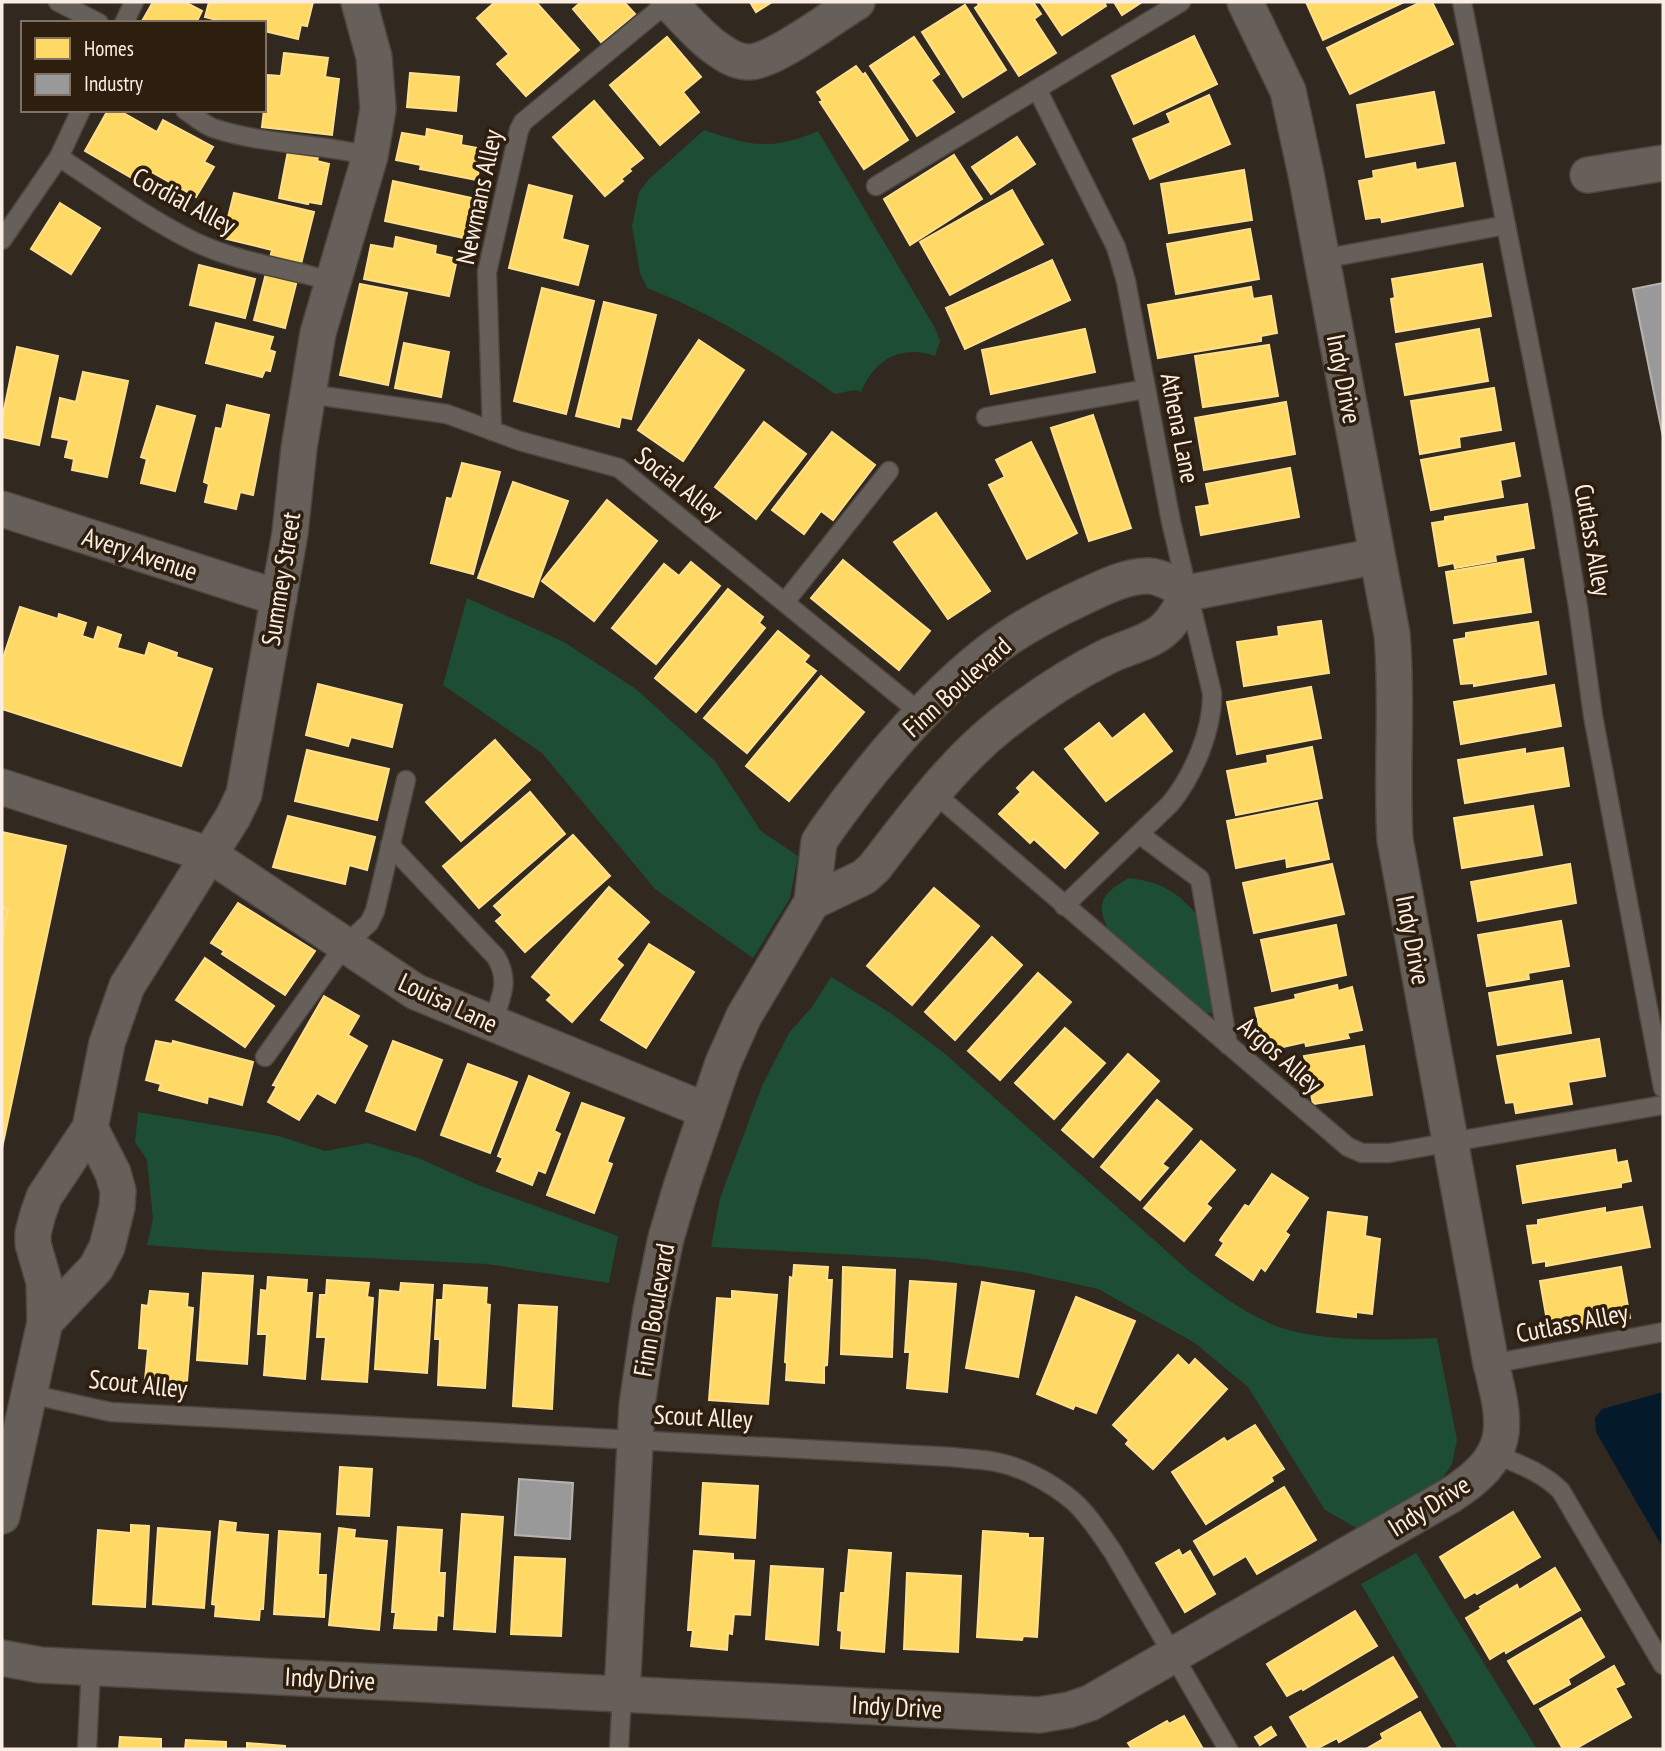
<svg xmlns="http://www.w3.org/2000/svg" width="1665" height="1751" font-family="'PT Sans Narrow',sans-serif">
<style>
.green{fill:#1d4d34}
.water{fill:#04192a}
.homes{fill:#ffd966;stroke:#fedf8c;stroke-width:2}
.industry{fill:#999;stroke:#b6b2b0;stroke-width:2}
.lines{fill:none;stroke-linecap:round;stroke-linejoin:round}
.lane-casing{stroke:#4d453e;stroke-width:21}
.street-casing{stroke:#4d453e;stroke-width:38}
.lane{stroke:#675f59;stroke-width:18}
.street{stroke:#675f59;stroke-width:35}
.labels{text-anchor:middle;stroke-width:7;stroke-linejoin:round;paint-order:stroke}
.street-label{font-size:26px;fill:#faeee4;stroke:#2e1e0e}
</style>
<rect width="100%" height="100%" fill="#31281f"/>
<g class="green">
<path d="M704 130C751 146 771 151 818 131L935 328 940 341 935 356C901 344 874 360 861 392L855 390 835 394C776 353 714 314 647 288L640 273 632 226 639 192 649 179Z"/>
<polygon points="467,598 564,642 636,689 715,761 761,831 798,856 790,898 753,958 655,889 542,753 443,685"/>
<path d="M1129 878C1158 881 1177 891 1196 914L1215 1005 1211 1013 1204 1014 1110 933C1094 904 1102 893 1129 878Z"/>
<path d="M831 977 889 1012 943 1052 1190 1272C1215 1291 1239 1309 1267 1322 1310 1343 1389 1340 1437 1338L1457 1440 1452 1464 1438 1485 1360 1530 1325 1510 1248 1387 1195 1343 1098 1289 1022 1272 925 1259 711 1247 720 1198 762 1086 789 1033 812 1007Z"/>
<polygon points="138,1112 279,1136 325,1151 368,1143 421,1159 478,1185 618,1236 609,1283 487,1264 223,1251 147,1245 153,1219 147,1160 135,1142"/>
<polygon points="1416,1553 1537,1749 1458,1749 1361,1584"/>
</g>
<polygon class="water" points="1663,1392 1663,1548 1596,1432 1595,1418 1602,1409"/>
<g class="homes">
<polygon points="153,2 185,2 202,11 196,23 141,23"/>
<polygon points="209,2 313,2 307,26 301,25 298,39 264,31 264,23 229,23 205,17"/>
<polygon points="495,2 536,2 579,50 526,96 497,64 509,54 477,18"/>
<polygon points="581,2 624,2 635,14 601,42 573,9"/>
<polygon points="750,2 772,2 756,12"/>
<polygon points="977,2 1033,2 1041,14 1034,19 1056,53 1019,76 975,8 979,5"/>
<polygon points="1040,2 1104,2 1106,6 1062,35"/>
<polygon points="1114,2 1142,2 1122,15"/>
<polygon points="1306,2 1404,2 1323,40"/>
<polygon points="1421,2 1432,2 1453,44 1350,94 1327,48"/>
<polygon points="965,5 1006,70 963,97 922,32"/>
<polygon points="1194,36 1217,84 1134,124 1112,76"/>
<polygon points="667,37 701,77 683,92 699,112 660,145 610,85"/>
<polygon points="914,37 939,74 931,80 954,112 917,136 870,66"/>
<polygon points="284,53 328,58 325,77 339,79 332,135 262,127 268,75 281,76"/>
<polygon points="856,66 863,75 865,73 908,140 864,169 820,102 823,101 817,92"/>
<polygon points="410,73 459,77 456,111 407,107"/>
<polygon points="1434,92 1444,143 1366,157 1357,105"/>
<polygon points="1209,95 1230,144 1150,179 1133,139 1171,123 1167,114"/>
<polygon points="594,101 643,158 629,169 631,171 621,179 623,181 605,196 553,137"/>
<polygon points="108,110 118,110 157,132 163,120 213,147 204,162 214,167 196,197 139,165 132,178 85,151"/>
<polygon points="427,129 462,136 461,145 483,149 477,180 420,169 421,165 396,160 402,133 426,137"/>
<polygon points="1017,137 1035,164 991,194 972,167"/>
<polygon points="288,151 318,157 317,161 329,164 321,204 309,202 308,204 279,198"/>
<polygon points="954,155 982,199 910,245 884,199"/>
<polygon points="1415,163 1416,170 1455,163 1463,206 1382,222 1381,217 1366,219 1359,181 1374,178 1373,171"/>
<polygon points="1244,170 1252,220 1169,233 1161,184"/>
<polygon points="393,181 481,200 473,240 385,221"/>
<polygon points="529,185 572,196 562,239 588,246 578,285 509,268"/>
<polygon points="1012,190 1043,244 950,295 920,242"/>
<polygon points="234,193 314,212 285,328 254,320 272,250 223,238"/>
<polygon points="60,203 100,228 71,274 31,249"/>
<polygon points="1250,229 1259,279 1176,294 1167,244"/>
<polygon points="396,237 436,246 435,254 457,259 449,296 364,279 371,245 394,249"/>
<polygon points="1052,260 1070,300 965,349 946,308"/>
<polygon points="1482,264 1491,316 1396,332 1391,299 1395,298 1392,279"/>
<polygon points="199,265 255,279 245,318 190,305"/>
<polygon points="360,284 407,293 388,385 340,375"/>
<polygon points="1251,287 1253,299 1271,296 1277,333 1261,336 1261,341 1158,358 1148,305"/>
<polygon points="542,288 594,301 566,414 514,401"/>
<polygon points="604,302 656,315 631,419 621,417 619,427 576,416"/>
<polygon points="216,323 273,337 269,350 275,352 270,371 265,370 262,377 206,363"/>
<polygon points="1085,329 1095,372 991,394 982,350"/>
<polygon points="1479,329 1488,381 1405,395 1396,344"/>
<polygon points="699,340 744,370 683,461 638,430"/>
<polygon points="404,343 449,352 441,397 395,388"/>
<polygon points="1269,345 1278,396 1203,407 1195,356"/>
<polygon points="17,347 58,356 39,445 2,437 2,419"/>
<polygon points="83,372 128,381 107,477 72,470 74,459 65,457 69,440 52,437 60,398 76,402"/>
<polygon points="1494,388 1501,430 1459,437 1460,447 1420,454 1411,401"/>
<polygon points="1286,402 1295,454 1204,470 1195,418"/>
<polygon points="227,405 269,415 253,495 240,492 236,509 205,502 209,484 204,482 216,428 222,429"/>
<polygon points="157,406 195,416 175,491 141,483 147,459 141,457"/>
<polygon points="1093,415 1131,528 1089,541 1051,428"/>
<polygon points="764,422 806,454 756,519 715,487"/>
<polygon points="832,432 875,465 833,520 821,511 804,534 772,510"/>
<polygon points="1031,442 1077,533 1027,559 989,485 1005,477 996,460"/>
<polygon points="1514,443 1520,476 1500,480 1503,497 1431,510 1421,460"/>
<polygon points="462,463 500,472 473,574 431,563 447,498 452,499"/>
<polygon points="1290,468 1299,517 1201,535 1196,507 1210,505 1206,484"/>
<polygon points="513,482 568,501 533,597 478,578"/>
<polygon points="607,500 657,541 594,621 542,581"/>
<polygon points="1527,504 1534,548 1495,555 1496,561 1455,568 1454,563 1439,566 1432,523 1445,521 1445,517"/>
<polygon points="936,513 990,591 948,619 894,542"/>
<polygon points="1523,559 1531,612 1454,623 1446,572"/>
<polygon points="843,560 930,631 899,670 811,598"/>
<polygon points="691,562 720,586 656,664 612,628 664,564 679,576"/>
<polygon points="728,589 763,617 759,623 765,628 696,712 655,678"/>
<polygon points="20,607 58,619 59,614 86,623 82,636 94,640 98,627 121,635 117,648 145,656 149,643 177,653 176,657 212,669 181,766 2,709 2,661"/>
<polygon points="1321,621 1329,673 1244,686 1237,642 1279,636 1278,627"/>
<polygon points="1538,622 1546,674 1474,686 1474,683 1461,684 1454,640 1466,638 1466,633"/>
<polygon points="778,631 809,656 804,662 816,671 747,753 704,718"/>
<polygon points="821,676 864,712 789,801 746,766"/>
<polygon points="318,684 402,705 392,747 351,737 348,746 306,735"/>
<polygon points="1554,685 1561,726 1461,744 1454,702"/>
<polygon points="1311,687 1321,738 1237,754 1227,702"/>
<polygon points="1144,714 1172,751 1106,801 1065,749 1099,723 1112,739"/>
<polygon points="495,740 530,780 461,841 426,802"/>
<polygon points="1312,747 1322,798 1236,815 1227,771 1268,763 1267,756"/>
<polygon points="1563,748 1569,786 1465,803 1458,760 1525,749 1525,754"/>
<polygon points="307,750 389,769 377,820 295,801"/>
<polygon points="1033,772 1098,833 1065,868 1034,839 1030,843 999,814 1021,792 1017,788"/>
<polygon points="530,792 565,834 479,908 443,866"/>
<polygon points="1317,803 1329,859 1287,867 1286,858 1236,868 1227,821"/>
<polygon points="1533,806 1542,855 1462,868 1454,818"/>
<polygon points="288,816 375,837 367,870 349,865 345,884 273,867"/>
<polygon points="2,832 66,846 2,1148 2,938 8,909 2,908"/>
<polygon points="573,835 610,876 525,952 496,921 503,915 494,906"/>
<polygon points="1332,864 1344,914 1254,933 1243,883"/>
<polygon points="1570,864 1576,903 1478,921 1471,882"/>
<polygon points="609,887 649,922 616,959 623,965 572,1022 547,1000 552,995 532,977"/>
<polygon points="934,888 979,926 912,1005 867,966"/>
<polygon points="238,903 315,951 285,995 222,954 224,951 211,943"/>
<polygon points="2,908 8,909 2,938"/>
<polygon points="1561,921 1569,966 1528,973 1529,979 1487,986 1478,935"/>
<polygon points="1336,925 1346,975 1272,991 1261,940"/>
<polygon points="992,937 1022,965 955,1040 925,1012"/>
<polygon points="649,944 694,972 646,1048 601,1020"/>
<polygon points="205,958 274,1006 245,1047 176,1000"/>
<polygon points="1038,973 1071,1002 1000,1080 968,1051"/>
<polygon points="1562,981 1571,1033 1498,1045 1489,993"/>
<polygon points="1337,985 1338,991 1352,987 1362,1030 1347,1033 1349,1038 1306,1046 1305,1042 1265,1051 1255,1008 1296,999 1295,995"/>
<polygon points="324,996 359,1016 348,1035 367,1046 335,1103 317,1093 299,1120 268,1102 277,1086 273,1085"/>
<polygon points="1065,1028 1105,1063 1054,1119 1015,1083"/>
<polygon points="1599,1039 1605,1076 1568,1082 1572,1104 1516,1113 1514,1102 1506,1103 1497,1056"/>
<polygon points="156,1041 172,1044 173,1041 253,1062 242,1105 208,1096 207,1103 159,1090 161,1084 146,1080"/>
<polygon points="393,1041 442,1060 415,1130 366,1111"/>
<polygon points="1364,1046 1372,1095 1313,1104 1304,1056"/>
<polygon points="1128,1054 1159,1081 1093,1157 1062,1130"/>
<polygon points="468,1064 517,1082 490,1153 441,1135"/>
<polygon points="529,1076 569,1093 554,1131 560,1134 545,1173 538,1170 532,1185 497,1171 503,1158 498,1156"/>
<polygon points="1157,1100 1192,1129 1162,1164 1168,1168 1140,1200 1101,1167"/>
<polygon points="582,1103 624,1118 607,1162 612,1164 594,1213 547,1195"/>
<polygon points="1201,1141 1235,1170 1206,1204 1211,1208 1184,1241 1144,1208"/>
<polygon points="1615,1150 1617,1163 1627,1161 1631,1181 1621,1183 1621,1187 1523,1203 1517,1166"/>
<polygon points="1272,1174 1308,1198 1285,1232 1289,1235 1265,1271 1261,1267 1253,1280 1216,1255 1224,1243 1220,1240 1245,1205 1249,1207"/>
<polygon points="1642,1207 1650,1247 1546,1266 1546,1261 1533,1263 1527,1226 1538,1225 1538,1220 1605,1208 1605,1213"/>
<polygon points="1328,1212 1367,1217 1365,1236 1380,1239 1372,1314 1356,1312 1356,1317 1317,1312"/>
<polygon points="794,1265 828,1267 827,1280 832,1280 827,1365 824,1366 824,1383 786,1380 787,1363 785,1362 790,1277 793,1278"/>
<polygon points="843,1267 895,1270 892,1357 841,1354"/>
<polygon points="1621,1267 1630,1318 1549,1332 1540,1281"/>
<polygon points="203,1273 253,1276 247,1364 197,1360"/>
<polygon points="268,1277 307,1280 306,1293 312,1293 305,1379 264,1375 267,1334 258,1334 261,1290 267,1291"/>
<polygon points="327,1280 369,1283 367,1297 373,1298 367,1382 322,1379 326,1337 317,1337 320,1295 326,1295"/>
<polygon points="910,1281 956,1284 947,1392 907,1388 910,1352 905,1352"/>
<polygon points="982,1282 1034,1291 1018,1377 966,1368"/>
<polygon points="401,1283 433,1285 427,1373 375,1369 380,1290 400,1292"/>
<polygon points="444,1285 487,1288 486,1304 490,1305 485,1388 438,1385 440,1339 435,1339 437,1300 443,1300"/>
<polygon points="150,1291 188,1294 187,1307 193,1308 186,1393 144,1390 148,1349 139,1348 142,1305 148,1306"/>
<polygon points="732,1291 777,1295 768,1404 709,1400 717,1298 732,1299"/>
<polygon points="1076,1297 1135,1321 1096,1413 1075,1405 1073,1409 1037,1394"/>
<polygon points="519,1305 557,1307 552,1409 513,1406"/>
<polygon points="1178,1355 1189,1366 1195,1359 1227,1389 1153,1469 1126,1444 1129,1440 1113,1425"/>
<polygon points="1255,1425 1284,1469 1271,1477 1273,1481 1206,1524 1172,1472 1224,1438 1227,1442"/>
<polygon points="340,1467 372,1469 369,1516 337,1514"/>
<polygon points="703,1483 758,1486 755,1538 700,1534"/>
<polygon points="1284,1487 1316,1540 1257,1574 1246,1556 1214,1575 1194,1541"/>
<polygon points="1513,1512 1540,1557 1477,1594 1475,1592 1465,1598 1440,1557"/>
<polygon points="462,1514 503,1517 495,1632 454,1629"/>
<polygon points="220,1521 236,1523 235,1532 268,1535 263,1609 260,1609 259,1620 215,1616 216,1605 212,1604"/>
<polygon points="131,1525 149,1526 145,1607 93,1604 98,1530 131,1533"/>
<polygon points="398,1527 442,1530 439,1573 445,1573 443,1616 437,1615 436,1630 394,1628 396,1612 392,1612"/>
<polygon points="158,1528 210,1532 204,1608 153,1604"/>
<polygon points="339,1528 355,1530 354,1538 387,1541 379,1630 329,1625"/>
<polygon points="279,1531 320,1534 318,1575 326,1575 324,1617 274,1614"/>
<polygon points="983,1531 1028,1534 1028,1538 1043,1538 1037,1637 1023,1636 1022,1640 977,1637"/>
<polygon points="849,1550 891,1553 884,1652 841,1648 842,1631 838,1630 841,1593 845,1593"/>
<polygon points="1179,1550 1182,1556 1190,1551 1215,1594 1185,1612 1156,1563"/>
<polygon points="694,1551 733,1554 733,1560 754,1561 750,1615 734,1614 732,1634 728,1633 727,1650 691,1646 693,1630 688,1630"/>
<polygon points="515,1557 565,1559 561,1636 511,1634"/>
<polygon points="771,1566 823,1569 818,1645 766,1639"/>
<polygon points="1555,1568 1580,1610 1506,1653 1505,1650 1490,1659 1466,1618 1481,1609 1480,1607 1517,1585 1519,1590"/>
<polygon points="907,1573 961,1576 958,1652 904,1649"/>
<polygon points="1355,1611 1377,1646 1303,1690 1302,1688 1287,1696 1267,1664"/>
<polygon points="1581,1618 1604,1657 1568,1679 1570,1684 1534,1704 1508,1661"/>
<polygon points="1393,1657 1417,1697 1339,1742 1337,1738 1316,1749 1309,1749 1290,1717"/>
<polygon points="1614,1666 1624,1684 1615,1688 1631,1717 1575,1749 1563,1749 1540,1709"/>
<polygon points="1420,1712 1441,1749 1366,1749 1383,1739 1381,1734"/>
<polygon points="1184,1716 1203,1749 1132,1749 1128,1743 1167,1721 1169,1724"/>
<polygon points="1271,1727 1276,1735 1260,1745 1255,1737"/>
<polygon points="120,1737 161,1739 161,1749 119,1749"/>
<polygon points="186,1740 226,1742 226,1749 185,1749"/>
<polygon points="247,1743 285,1746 285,1749 247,1749"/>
</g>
<g class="industry">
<polygon points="1663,283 1663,437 1633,289"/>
<polygon points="519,1479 573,1483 570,1539 515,1535"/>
</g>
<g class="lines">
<defs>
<g id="lane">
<polyline points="58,2 99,23"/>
<polyline points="1462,2 1560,499 1578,607 1593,716 1663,1088"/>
<polyline points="124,23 134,2"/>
<path d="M185 110C194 116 203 124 213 128 264 145 319 143 370 156"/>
<path d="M59 157C103 186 148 219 195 242 239 263 289 268 334 282"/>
<polyline points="876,186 1037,89"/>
<polyline points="2,240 59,157 81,110"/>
<polyline points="1322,259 1506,225"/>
<polyline points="309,394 447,414 520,441 619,468 923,715"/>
<polyline points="986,417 1146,389"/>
<polyline points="492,431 487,272 519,130 523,122 668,2"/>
<polyline points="785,602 889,471"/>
<polyline points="934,793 1348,1147 1362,1153 1389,1153 1663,1105"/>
<polyline points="1139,834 1200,879 1228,1045"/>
<path d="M390 845 496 957C511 982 500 999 492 1025"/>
<path d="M1064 906 1170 804C1193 776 1213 730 1212 693L1171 522 1126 281 1116 247 1037 89 1181 2"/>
<polyline points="265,1057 345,945 369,923 375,911 406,780"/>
<polyline points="1491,1364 1663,1332"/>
<path d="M29 1394 111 1412 952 1457C967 1459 982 1459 996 1462 1022 1467 1052 1483 1073 1501 1089 1515 1101 1535 1113 1552L1228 1749"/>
<path d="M1494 1454C1519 1464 1542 1472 1561 1491L1663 1665"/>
<polyline points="87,1749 91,1667"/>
<polyline points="619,1749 622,1694"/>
</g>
<g id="street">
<path d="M668 2C684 17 700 38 719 50 727 56 739 62 749 62 774 62 833 16 857 2"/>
<polyline points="1588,175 1663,163"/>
<polyline points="2,509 279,598"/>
<polyline points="2,787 210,855 416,992 707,1111"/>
<path d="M812 902 864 877 874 868C913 818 951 765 1001 725 1034 699 1070 675 1108 656 1125 648 1147 643 1161 632 1174 622 1181 607 1188 593"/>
<polyline points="45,1322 96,1268 107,1247 117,1207 118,1191 113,1173 90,1128"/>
<polyline points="2,1516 45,1322 44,1282 33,1244 33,1233 38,1214 44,1197 90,1128 107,1043 127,986 233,817 244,794 290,533 299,448 318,333 370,156 378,109 374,57 359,2"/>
<path d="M2 1658 40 1665 1039 1715 1069 1710 1090 1703 1451 1495C1511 1456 1508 1429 1491 1364L1395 840C1391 771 1398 703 1392 634L1306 174 1288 91 1245 2"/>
<path d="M622 1694 637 1405 651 1310 666 1238 682 1184 723 1063 744 1016 812 902 819 842 826 831C872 766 941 683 1008 638 1032 622 1057 609 1083 597 1102 588 1128 575 1149 576 1163 577 1177 586 1188 593L1377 556"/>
</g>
</defs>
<use href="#lane" class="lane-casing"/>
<use href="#street" class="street-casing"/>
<use href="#lane" class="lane"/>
<use href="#street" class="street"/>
</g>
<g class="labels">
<g class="street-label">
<text transform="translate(479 197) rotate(-78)" y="9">Newmans Alley</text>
<text transform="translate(184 201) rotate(28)" y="9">Cordial Alley</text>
<text transform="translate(1344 379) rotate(79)" y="9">Indy Drive</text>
<text transform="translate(1180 428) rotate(79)" y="9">Athena Lane</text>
<text transform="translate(679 484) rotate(38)" y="9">Social Alley</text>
<text transform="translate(1593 540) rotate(80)" y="9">Cutlass Alley</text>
<text transform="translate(140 554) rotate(18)" y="9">Avery Avenue</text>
<text transform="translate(281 579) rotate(-81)" y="9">Summey Street</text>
<text transform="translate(957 687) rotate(-42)" y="9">Finn Boulevard</text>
<text transform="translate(1413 940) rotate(79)" y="9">Indy Drive</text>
<text transform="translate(448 1003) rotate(25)" y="9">Louisa Lane</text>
<text transform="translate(1280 1055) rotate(41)" y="9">Argos Alley</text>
<text transform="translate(654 1310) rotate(-80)" y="9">Finn Boulevard</text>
<text transform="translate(1572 1323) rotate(-11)" y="9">Cutlass Alley</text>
<text transform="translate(138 1384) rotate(6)" y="9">Scout Alley</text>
<text transform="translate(703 1417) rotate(3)" y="9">Scout Alley</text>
<text transform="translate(1429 1506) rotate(-32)" y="9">Indy Drive</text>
<text transform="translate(330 1679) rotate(3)" y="9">Indy Drive</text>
<text transform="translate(897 1707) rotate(3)" y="9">Indy Drive</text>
</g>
</g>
<rect width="1665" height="1751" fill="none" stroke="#faeee4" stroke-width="7"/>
<rect x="21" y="21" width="245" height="91" fill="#2e1e0e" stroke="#807164" stroke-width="2"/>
<rect x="35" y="38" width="35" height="21" fill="#ffd966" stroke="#807164" stroke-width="2"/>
<text x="84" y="56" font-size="21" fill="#faeee4">Homes</text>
<rect x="35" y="74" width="35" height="21" fill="#999999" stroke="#807164" stroke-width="2"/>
<text x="84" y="91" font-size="21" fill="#faeee4">Industry</text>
</svg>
